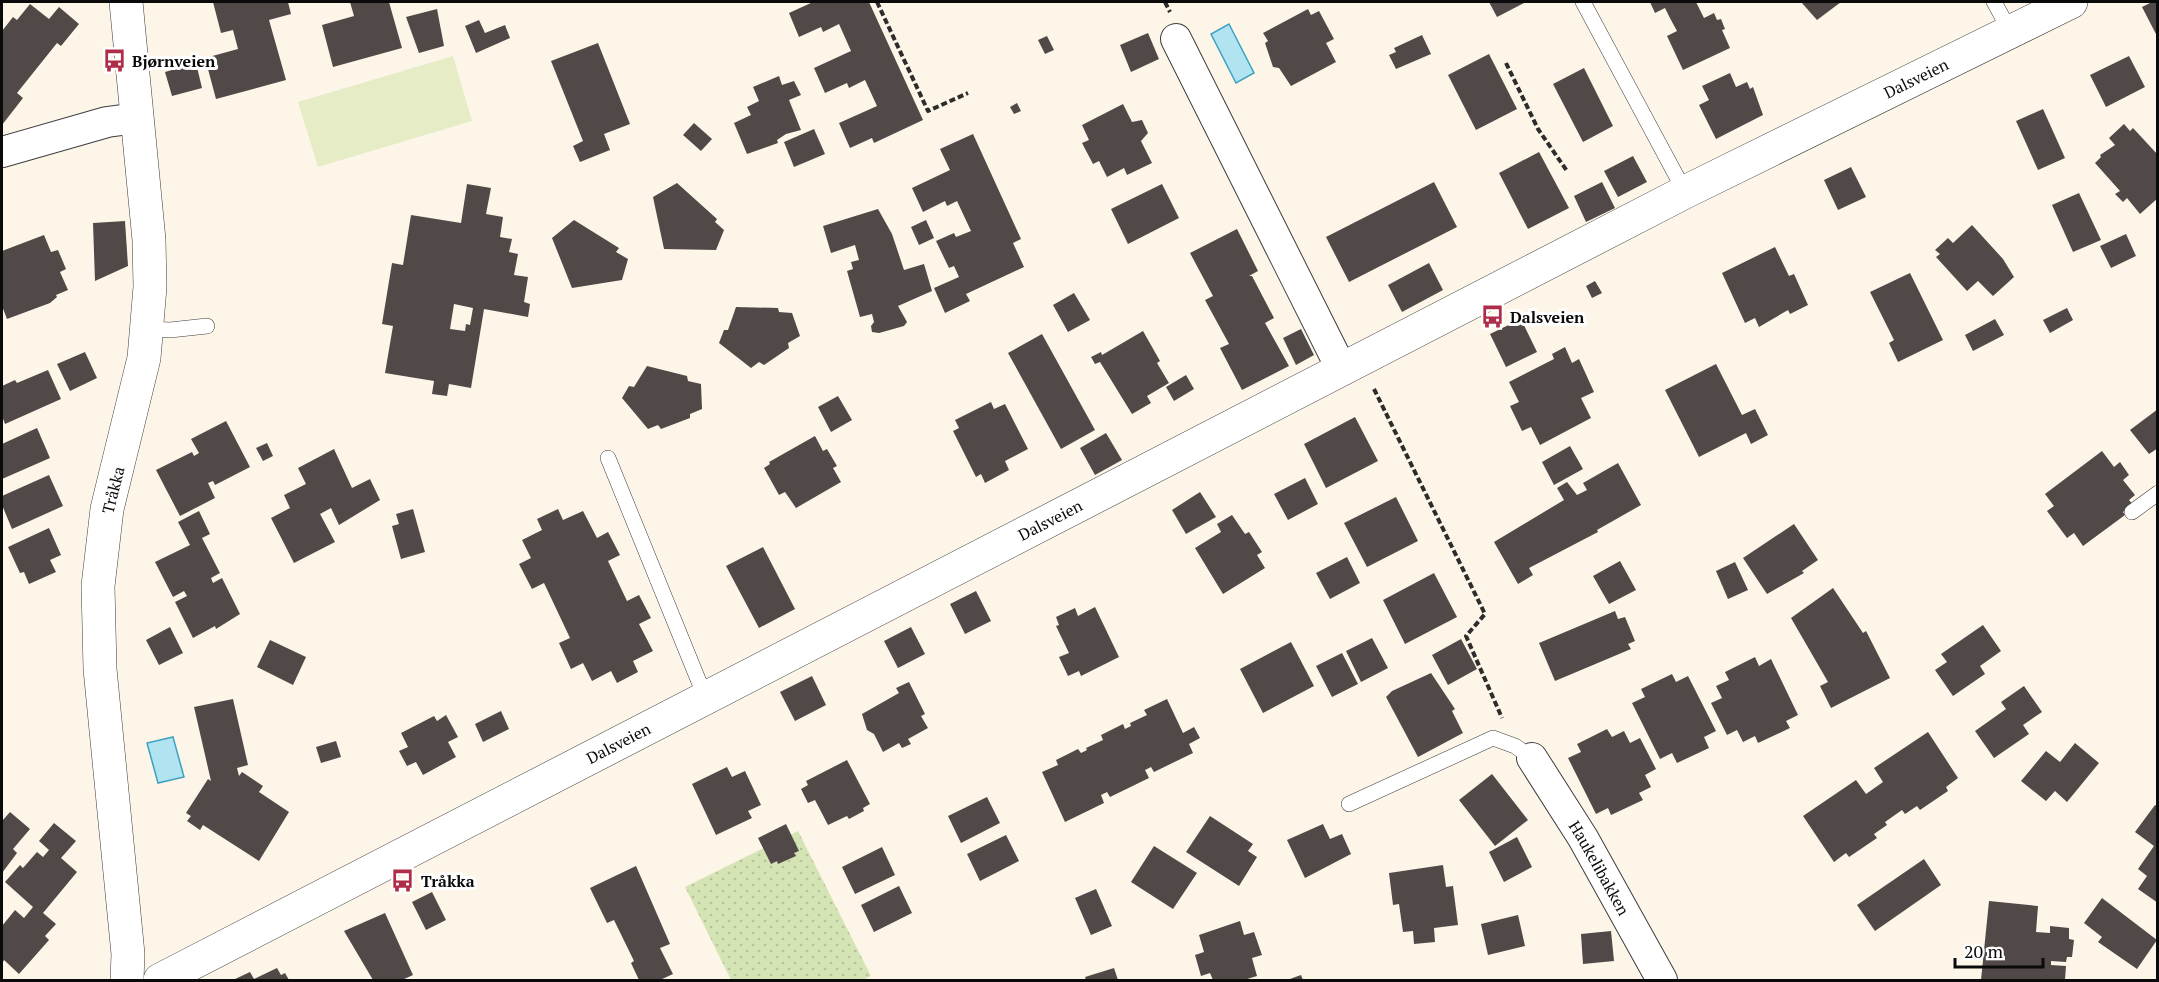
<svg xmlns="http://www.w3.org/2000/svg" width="2159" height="982" font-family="'PT Serif',serif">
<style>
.grass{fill:url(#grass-dots)}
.pitch{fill:#e5ecc6}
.water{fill:#b1e3f1;stroke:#3da2c2;stroke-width:1.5}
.building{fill:#514947;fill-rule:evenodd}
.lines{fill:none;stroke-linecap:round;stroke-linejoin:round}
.service-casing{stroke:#3d3d3d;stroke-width:16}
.minor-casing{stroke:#3d3d3d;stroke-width:32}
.tertiary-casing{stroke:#3d3d3d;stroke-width:34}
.path{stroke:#2c2c2c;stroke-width:4;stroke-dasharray:6 3;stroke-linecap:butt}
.service{stroke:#fff;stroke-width:15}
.minor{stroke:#fff;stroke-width:30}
.tertiary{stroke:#fff;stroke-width:33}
.labels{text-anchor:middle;stroke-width:6;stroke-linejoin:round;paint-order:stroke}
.poi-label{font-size:16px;font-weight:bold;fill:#0a0a0a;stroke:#fff;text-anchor:start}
.street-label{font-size:16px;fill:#0a0a0a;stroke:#fff}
</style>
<defs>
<pattern id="grass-dots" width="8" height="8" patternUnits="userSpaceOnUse" patternTransform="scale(1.5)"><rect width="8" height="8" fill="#d5e4b5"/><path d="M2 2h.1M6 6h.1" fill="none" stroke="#b6c29a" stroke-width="1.8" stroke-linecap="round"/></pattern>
</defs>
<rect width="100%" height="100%" fill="#fdf6e8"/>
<polygon class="grass" points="798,831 871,976 863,980 731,980 685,887"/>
<polygon class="pitch" points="453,56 472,121 318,167 298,102"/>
<g class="water">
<polygon points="1229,24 1254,73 1236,83 1211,34"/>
<polygon points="173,737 184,777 158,783 147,743"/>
</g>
<g class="building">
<polygon points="213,2 288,2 291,14 269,20 286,80 216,99 205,58 238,49 233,30 221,33"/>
<polygon points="350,2 389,2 402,48 333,67 322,25 354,16"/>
<polygon points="813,2 869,2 923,120 874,143 872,138 850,148 839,123 877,106 865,80 849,88 847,83 825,93 814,68 851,51 839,24 823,32 821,27 799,37 789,13"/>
<polygon points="1489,2 1526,2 1497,17"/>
<polygon points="1650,2 1696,2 1704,18 1714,13 1717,20 1721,19 1725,29 1722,30 1730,48 1683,70 1667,36 1677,31 1671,20 1665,8 1655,13"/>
<polygon points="1801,2 1841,2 1817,20"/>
<polygon points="2152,2 2158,2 2158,38 2142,7"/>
<polygon points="30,4 49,19 59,7 79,24 61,46 57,43 17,93 23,98 2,125 2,31 13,17 17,20"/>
<polygon points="437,9 444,46 419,53 406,17"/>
<polygon points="1308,9 1311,15 1319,11 1334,39 1326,43 1336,62 1291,86 1279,68 1273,67 1265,43 1268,41 1263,33"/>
<polygon points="479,20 485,33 505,25 510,38 476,53 465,26"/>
<polygon points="1148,33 1159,59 1131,72 1120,45"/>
<polygon points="1422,35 1431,54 1396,69 1389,55 1396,52 1394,48"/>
<polygon points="1047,36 1054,50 1045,54 1038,40"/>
<polygon points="598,43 630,124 604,134 610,150 580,162 573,146 583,141 551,61"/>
<polygon points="1489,54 1517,109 1476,130 1448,75"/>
<polygon points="2129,56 2145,87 2106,107 2090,75"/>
<polygon points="196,63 202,88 172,96 165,72"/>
<polygon points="1584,68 1613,126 1583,142 1553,84"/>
<polygon points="1730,73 1736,87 1747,82 1750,89 1753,87 1763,115 1716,139 1699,105 1709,100 1702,86"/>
<polygon points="779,76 782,85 794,81 801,95 789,100 801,130 786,134 777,140 778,143 747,154 734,123 751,115 747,107 759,101 753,87"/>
<polygon points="1017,103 1021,111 1014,114 1010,107"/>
<polygon points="1123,104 1132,122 1142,120 1148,133 1141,141 1152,163 1127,175 1124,168 1107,177 1099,161 1093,164 1082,143 1089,140 1082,125"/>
<polygon points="2043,109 2065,158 2038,170 2016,121"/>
<polygon points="694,123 712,139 701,151 683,135"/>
<polygon points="2124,124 2130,131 2133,128 2158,155 2158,198 2140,214 2127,198 2123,202 2115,194 2120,191 2095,163 2101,157 2100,155 2115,145 2109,138"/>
<polygon points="814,129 825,154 794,167 784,142"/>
<polygon points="973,134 1021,239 1013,243 1024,267 966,294 970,301 945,313 934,288 959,277 954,266 949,268 936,241 954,233 956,237 971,231 957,201 947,206 945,201 923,212 912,188 950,170 940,149"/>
<polygon points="1539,152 1569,208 1528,229 1499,173"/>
<polygon points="1633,156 1647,182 1618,197 1604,171"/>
<polygon points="1851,167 1866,197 1838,210 1824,180"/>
<polygon points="1434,182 1457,227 1349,282 1326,237"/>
<polygon points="1602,182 1615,208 1586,222 1574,196"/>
<polygon points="677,183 717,219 715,222 724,230 716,250 664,249 653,197"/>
<path d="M467 184 491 188 486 214 503 217 500 237 512 239 509 252 518 254 514 275 528 277 524 302 530 304 528 317 484 309 471 388 449 384 447 396 432 394 434 381 385 373 393 326 382 324 392 263 403 265 411 215 461 223ZM454 304 473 308 470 325 466 324 465 331 450 329Z"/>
<polygon points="1162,184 1179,218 1128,244 1111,209"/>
<polygon points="2079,193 2101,240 2073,252 2052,205"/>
<polygon points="878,209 892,234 904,270 924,264 932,291 898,306 907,322 904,326 879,333 872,332 871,326 874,322 872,314 860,317 847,271 853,269 851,262 859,260 855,245 831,253 823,226"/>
<polygon points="574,220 619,248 616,252 628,259 622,280 572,288 552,238"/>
<polygon points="926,220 934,238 919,245 911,227"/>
<polygon points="125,221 128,266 95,281 93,223"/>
<polygon points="1972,225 2003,259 2014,277 1993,296 1978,281 1967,291 1936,257 1940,254 1935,250 1948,238 1953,243"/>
<polygon points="1237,229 1258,271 1249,276 1252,276 1274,318 1265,323 1289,366 1242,390 1220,348 1229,344 1205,300 1213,296 1190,253"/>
<polygon points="2126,234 2136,256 2111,268 2100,246"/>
<polygon points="44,235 51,252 58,250 66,269 60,272 68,290 56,295 57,297 50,303 7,319 2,306 2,251"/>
<polygon points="1775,247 1789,276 1794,274 1808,305 1790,314 1788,310 1759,327 1755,318 1745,323 1722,273"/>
<polygon points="1429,263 1443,290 1402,312 1388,285"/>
<polygon points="1910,273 1943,340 1898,362 1889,343 1894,340 1870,292"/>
<polygon points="1595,281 1602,293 1592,298 1586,286"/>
<polygon points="1074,293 1090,320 1068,332 1053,305"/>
<polygon points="736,307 778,308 779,312 792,313 800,336 788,343 789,348 764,365 759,362 751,368 719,343 724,330 728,330"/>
<polygon points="2067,308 2073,320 2050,333 2043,320"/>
<polygon points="1521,319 1537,352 1506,367 1490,334"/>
<polygon points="1995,319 2004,335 1973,351 1965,335"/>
<polygon points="1301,329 1314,355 1296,365 1283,338"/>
<polygon points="1143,331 1160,361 1157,363 1169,383 1147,396 1151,403 1132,414 1100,362 1095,364 1091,357 1101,352 1102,355"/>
<polygon points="1042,334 1095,430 1061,449 1008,353"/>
<polygon points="1565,347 1572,363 1579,359 1594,392 1581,398 1591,418 1540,445 1531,427 1522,431 1510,406 1519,402 1509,382 1554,359 1552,354"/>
<polygon points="85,352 97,378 70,391 57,364"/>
<polygon points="1716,364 1742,415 1755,409 1768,435 1751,444 1746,433 1699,457 1665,390"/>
<polygon points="647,366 687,376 688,381 701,384 702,409 690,414 690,418 661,429 658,425 648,429 622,398 629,386 634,387"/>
<polygon points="48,370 61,399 5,424 2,416 2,386 15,380 17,383"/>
<polygon points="1186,375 1194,389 1174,401 1166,387"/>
<polygon points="838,396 852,420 831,432 818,407"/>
<polygon points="991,402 994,409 1005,404 1028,449 1005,461 1009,470 985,483 981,474 976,477 953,431 959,428 955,420"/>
<polygon points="2158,409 2158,448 2149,454 2130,430"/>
<polygon points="1355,417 1378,461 1326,488 1304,444"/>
<polygon points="226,421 250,467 215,485 213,481 208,483 215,498 180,516 156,470 192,452 194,456 199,453 191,439"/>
<polygon points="37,428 50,458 2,479 2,444"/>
<polygon points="1106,433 1122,460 1095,475 1080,448"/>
<polygon points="815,436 823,451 827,449 837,466 833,468 841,482 796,508 785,492 779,495 764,468 770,464 769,462"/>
<polygon points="267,443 273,456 263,461 256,448"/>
<polygon points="1570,446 1583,469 1554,485 1542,462"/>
<polygon points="334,449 352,488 370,479 380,500 339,525 331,508 320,514 335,542 294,563 271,518 290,508 284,495 306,484 298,468"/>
<polygon points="2102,451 2114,467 2120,462 2129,475 2123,480 2135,495 2129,500 2133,505 2123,512 2125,515 2083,546 2074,533 2067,538 2047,511 2054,506 2045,494"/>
<polygon points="1618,463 1641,505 1597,530 1598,532 1529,568 1533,575 1518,584 1494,542 1564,500 1557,488 1567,482 1577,495 1587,490 1583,483"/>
<polygon points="49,475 63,506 12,529 2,505 2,496"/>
<polygon points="1305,478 1318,504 1288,520 1274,494"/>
<polygon points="1200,492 1216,517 1186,534 1172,510"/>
<polygon points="1396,497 1418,541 1367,567 1344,523"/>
<polygon points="413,509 425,552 401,559 392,526 399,524 396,514"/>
<polygon points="558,509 563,520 583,511 597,538 608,532 620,555 608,561 627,601 639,595 651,618 639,624 653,651 633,661 638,672 617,683 611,671 592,681 583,663 571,669 559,643 570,638 544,583 532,589 519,564 531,558 522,540 542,530 537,519"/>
<polygon points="199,511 210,534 202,538 220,573 211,578 213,583 222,578 240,614 216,629 215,626 193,638 175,602 187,596 184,591 173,597 155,562 190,545 178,522"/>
<polygon points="1232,515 1245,534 1249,532 1262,552 1257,555 1265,568 1223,594 1195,548 1221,532 1217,524"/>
<polygon points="1794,524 1818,560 1802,571 1804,573 1767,594 1743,558"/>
<polygon points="49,528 61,555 50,560 56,572 29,584 24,572 20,573 8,547"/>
<polygon points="763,547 795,609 759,628 726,566"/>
<polygon points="1347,557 1360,583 1330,599 1316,573"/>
<polygon points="1620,561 1636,590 1609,604 1593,576"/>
<polygon points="1735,562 1748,590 1728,599 1716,571"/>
<polygon points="1434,573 1457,617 1405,644 1383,600"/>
<polygon points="1833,588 1863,633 1866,631 1890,678 1831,708 1820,686 1828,682 1791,618"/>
<polygon points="976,591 991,621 965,634 950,604"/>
<polygon points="1095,607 1119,657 1081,676 1079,671 1068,676 1059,657 1069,653 1056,626 1059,625 1056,617 1075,608 1078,616"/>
<polygon points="1615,611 1618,619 1625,617 1635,641 1628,644 1631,649 1555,681 1539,643"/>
<polygon points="1983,625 2001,651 1980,666 1985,674 1953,696 1935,670 1947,662 1941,654"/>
<polygon points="170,627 183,653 159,665 146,640"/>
<polygon points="911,627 925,654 898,668 884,641"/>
<polygon points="1372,638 1388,668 1361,682 1346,651"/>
<polygon points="1461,639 1477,669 1448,685 1432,655"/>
<polygon points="270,640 306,657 293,685 257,667"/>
<polygon points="1291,642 1314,686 1263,713 1240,669"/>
<polygon points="1342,653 1358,684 1332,697 1316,666"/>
<polygon points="1755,657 1759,666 1771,659 1798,715 1786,721 1790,728 1758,743 1755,736 1743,742 1737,730 1727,735 1711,703 1722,698 1716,686 1729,680 1725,672"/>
<polygon points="1431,673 1455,709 1452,711 1463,733 1418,757 1386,697 1392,691"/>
<polygon points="1672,674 1676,682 1688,676 1716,731 1704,737 1709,748 1677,763 1672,753 1660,759 1632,703 1645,697 1641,689"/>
<polygon points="812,676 826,705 795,721 780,692"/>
<polygon points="909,682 925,714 921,716 928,728 908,739 911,744 902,748 899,743 883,752 874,734 867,730 862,714 899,693 896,688"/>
<polygon points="2024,686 2042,712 2023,725 2029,734 1994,758 1975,731 2006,709 2001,702"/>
<polygon points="233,699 248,765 237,768 239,776 242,772 263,786 259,792 289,812 259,861 203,825 200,830 187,821 191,816 186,813 208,779 211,781 194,707"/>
<polygon points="1167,699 1183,733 1194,727 1200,738 1189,744 1193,753 1154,772 1151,767 1145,770 1149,778 1110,797 1107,792 1101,795 1104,803 1065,822 1042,772 1058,765 1056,760 1078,749 1081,753 1087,750 1086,748 1103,740 1101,735 1123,724 1125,729 1131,726 1130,723 1147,715 1144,710"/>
<polygon points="501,711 509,729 483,742 475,724"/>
<polygon points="446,715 458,737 448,742 456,757 423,775 416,762 407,766 399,751 408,747 401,733 434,716 437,721"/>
<polygon points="1607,729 1612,737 1624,731 1630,743 1640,738 1656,769 1645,775 1651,787 1639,793 1643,800 1611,815 1608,808 1596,814 1568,758 1581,752 1577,744"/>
<polygon points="1928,732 1958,778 1946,787 1948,791 1920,810 1917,806 1905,814 1902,810 1885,822 1887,825 1874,834 1877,838 1849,857 1846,853 1834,862 1803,816 1856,780 1866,794 1883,782 1874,768"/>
<polygon points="336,741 341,757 321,763 316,747"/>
<polygon points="2075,743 2099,763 2067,802 2055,791 2046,801 2021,781 2046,751 2060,762"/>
<polygon points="847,760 870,804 863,808 864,811 849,819 847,816 828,825 815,800 808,803 801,789 808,785 806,781"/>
<polygon points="727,767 732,777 745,771 761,805 748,811 752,818 716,835 692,784"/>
<polygon points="1492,774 1528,820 1495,846 1459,800"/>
<polygon points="987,797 1000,823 961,843 948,816"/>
<polygon points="2155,805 2158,807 2158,903 2138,889 2147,876 2138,869 2154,846 2135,832"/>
<polygon points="10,812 30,829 13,849 17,853 2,873 2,821"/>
<polygon points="1210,816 1253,844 1248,851 1257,857 1239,886 1186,852"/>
<polygon points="54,823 76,841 61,858 77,872 43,913 56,924 45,936 49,940 19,974 4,960 2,964 2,926 15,910 24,918 33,907 5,882 20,865 23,868 37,852 43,857 49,850 39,841"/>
<polygon points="786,824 799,851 794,853 796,856 778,864 777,861 771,864 758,838"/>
<polygon points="1323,824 1330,839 1342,834 1351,854 1305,878 1287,840"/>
<polygon points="1006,835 1019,861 980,881 967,854"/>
<polygon points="1517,837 1532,867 1504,882 1489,852"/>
<polygon points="1154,846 1197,873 1173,909 1131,882"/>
<polygon points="882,847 895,875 855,894 842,867"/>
<polygon points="1924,859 1941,885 1875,931 1857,905"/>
<polygon points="1443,865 1446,887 1453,886 1458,925 1434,928 1435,942 1414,944 1413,931 1403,932 1399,904 1393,905 1389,873"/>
<polygon points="636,866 670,944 660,948 673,974 660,980 639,980 631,963 634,961 614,920 607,923 590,888"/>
<polygon points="899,886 912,913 874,932 861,905"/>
<polygon points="1096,889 1112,926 1091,935 1075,898"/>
<polygon points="432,892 446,920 426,930 412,902"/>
<polygon points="2102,898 2157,940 2137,969 2098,942 2102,937 2084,923"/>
<polygon points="1989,901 2038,906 2036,932 2050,933 2050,926 2069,928 2069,939 2074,940 2072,957 2067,957 2066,962 2051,961 2051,965 2066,966 2065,980 1981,980"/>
<polygon points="385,913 413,975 402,980 373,980 344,931"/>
<polygon points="1518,915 1525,946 1488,955 1481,924"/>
<polygon points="1240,921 1244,935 1254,932 1262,955 1252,958 1257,976 1244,980 1213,980 1210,973 1201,976 1195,955 1204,952 1199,935"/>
<polygon points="1611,931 1614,961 1583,964 1581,934"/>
<polygon points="277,968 281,975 285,973 289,980 233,980 250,972 254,979"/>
<polygon points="1114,968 1118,980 1086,980 1085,977"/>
<polygon points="1301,975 1303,980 1287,980"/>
</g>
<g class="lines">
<defs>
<g id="service">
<polyline points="1583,2 1685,192"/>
<polyline points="1994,2 2010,31"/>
<polyline points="148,329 170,330 207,326"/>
<polyline points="608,458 706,699"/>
<polyline points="2132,512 2158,493"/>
<polyline points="1349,804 1493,738 1515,746 1532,758"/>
</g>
<g id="minor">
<polyline points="1176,39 1342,370"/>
<polyline points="2,152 107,122 137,118"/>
<path id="s1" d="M1532 758 1583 838 1662 980"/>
</g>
<g id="tertiary">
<polyline points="126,2 149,240 150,287 144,358 107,509 98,586 100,669 128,954 127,980"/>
<path id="s2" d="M160 980 1685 192 2071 2"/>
</g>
</defs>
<use href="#service" class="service-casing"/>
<use href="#minor" class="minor-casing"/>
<use href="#tertiary" class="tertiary-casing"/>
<g class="path">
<polyline points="877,2 928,111 968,93"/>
<polyline points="1165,2 1170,12"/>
<polyline points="1506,63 1538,129 1567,171"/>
<polyline points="1374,389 1485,614 1466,636 1502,718"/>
</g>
<use href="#service" class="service"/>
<use href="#minor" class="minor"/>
<use href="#tertiary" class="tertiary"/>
</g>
<defs>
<symbol id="bus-bare" viewBox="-9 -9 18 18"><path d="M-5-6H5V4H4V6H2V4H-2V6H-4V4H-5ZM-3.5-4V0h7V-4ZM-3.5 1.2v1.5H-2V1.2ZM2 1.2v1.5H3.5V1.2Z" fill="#ae2d48" stroke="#fff" stroke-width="2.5" paint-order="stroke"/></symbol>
</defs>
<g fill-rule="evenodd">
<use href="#bus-bare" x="98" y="44" width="33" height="33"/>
<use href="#bus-bare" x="1476" y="300" width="33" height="33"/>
<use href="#bus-bare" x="386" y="864" width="33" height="33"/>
</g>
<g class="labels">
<g class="poi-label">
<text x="132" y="67">Bjørnveien</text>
<text x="1510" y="323">Dalsveien</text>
<text x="421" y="887">Tråkka</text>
</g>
<g class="street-label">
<text dy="6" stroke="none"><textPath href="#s2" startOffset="1974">Dalsveien</textPath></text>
<text transform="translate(113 490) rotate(-76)" y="6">Tråkka</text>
<text dy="6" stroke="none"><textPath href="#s2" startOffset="1002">Dalsveien</textPath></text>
<text dy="6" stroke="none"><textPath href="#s2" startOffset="516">Dalsveien</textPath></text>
<text dy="6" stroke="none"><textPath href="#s1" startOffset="129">Haukelibakken</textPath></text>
</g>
</g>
<rect width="2159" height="982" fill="none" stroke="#0a0a0a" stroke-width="6"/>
<path d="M1955 958v9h88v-9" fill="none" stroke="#0a0a0a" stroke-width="3"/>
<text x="1964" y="958" font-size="18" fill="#0a0a0a" stroke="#ffffff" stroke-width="4.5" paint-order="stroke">20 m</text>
</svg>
